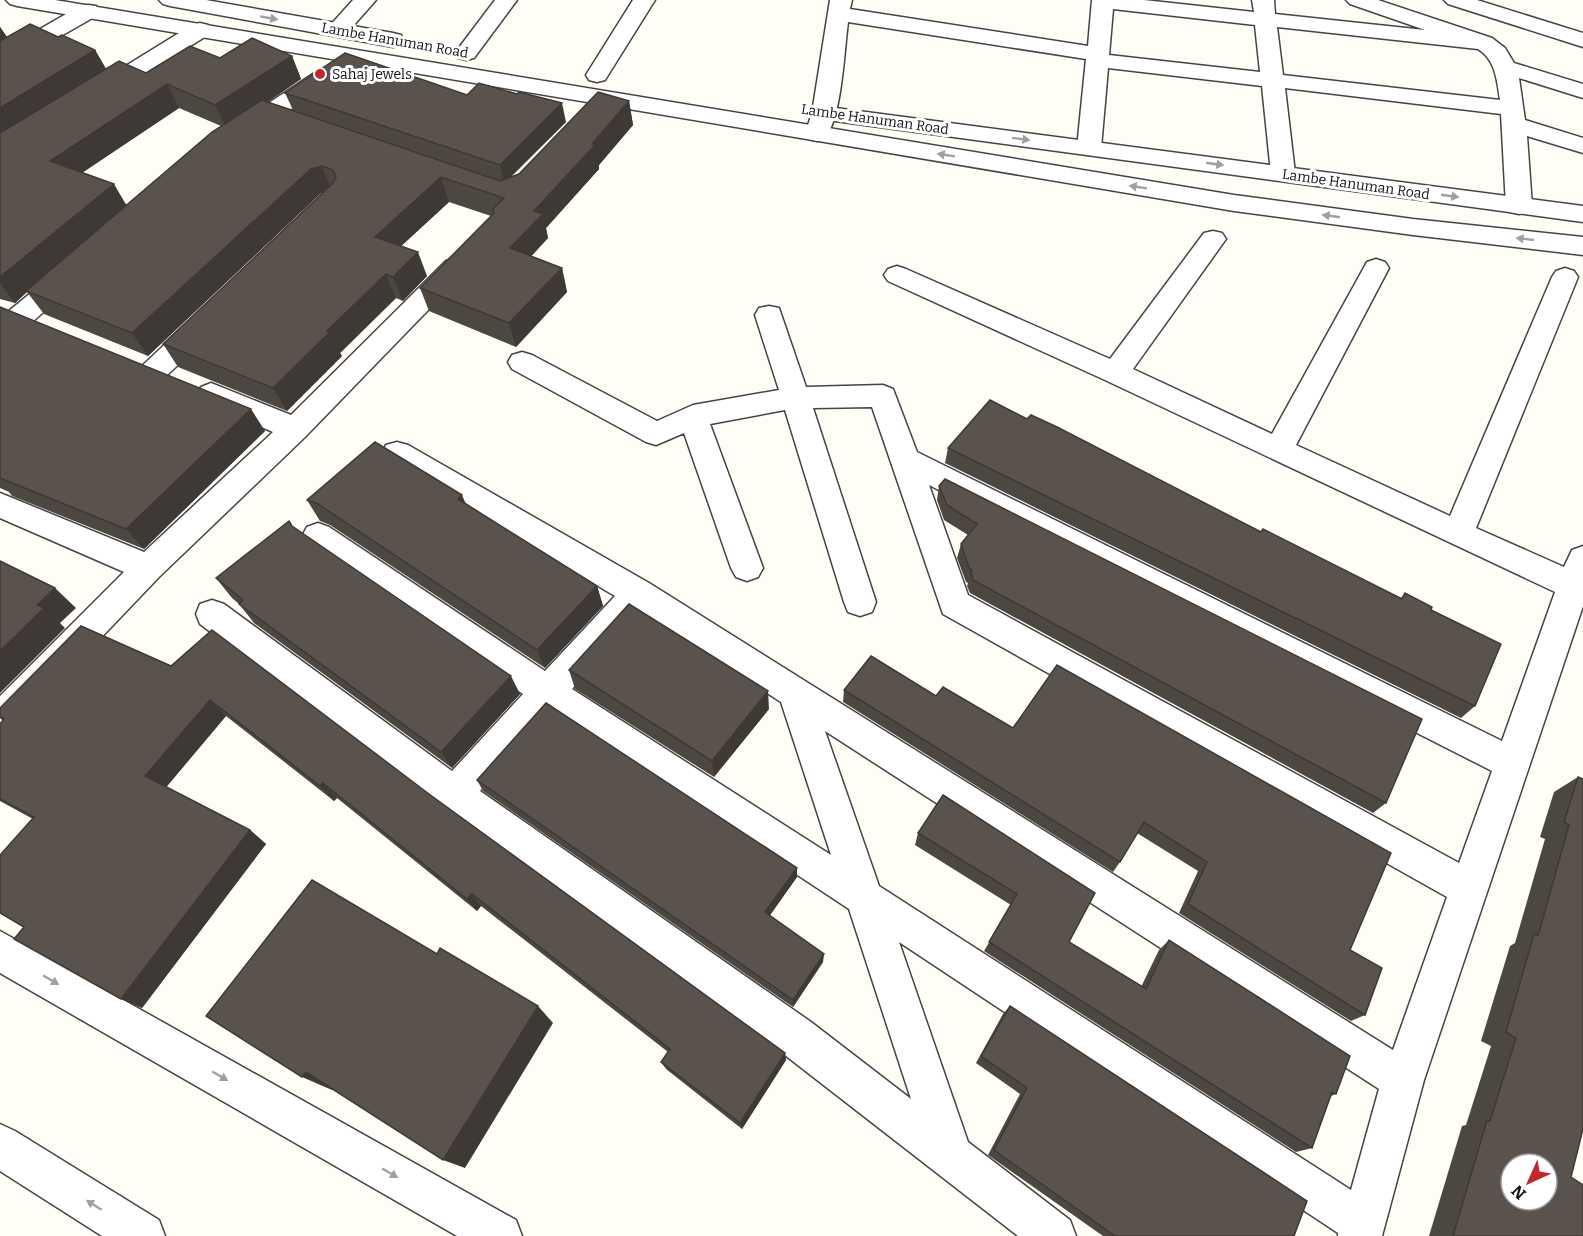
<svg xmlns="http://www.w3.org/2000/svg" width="1583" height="1236" font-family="Bitter,serif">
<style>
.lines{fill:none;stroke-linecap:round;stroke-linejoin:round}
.minor-casing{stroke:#444;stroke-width:3}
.tertiary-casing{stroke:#444;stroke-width:3}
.minor{fill:#fff;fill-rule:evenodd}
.tertiary{fill:#fff;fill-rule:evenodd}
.wall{fill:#4d4742;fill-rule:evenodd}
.shaded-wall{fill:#3f3936}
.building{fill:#5a524d;stroke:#3f3936;stroke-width:1.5;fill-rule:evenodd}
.oneway{fill:#a0a0a0}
.poi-dot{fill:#c4262e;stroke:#fff;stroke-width:2}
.labels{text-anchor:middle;stroke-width:6;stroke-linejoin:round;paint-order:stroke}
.far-street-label{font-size:14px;fill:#111;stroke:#fff}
.far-poi-label{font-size:14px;fill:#111;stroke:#fff;text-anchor:start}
</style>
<rect width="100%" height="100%" fill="#fffdf5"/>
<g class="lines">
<defs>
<g id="minor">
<polygon points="353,0 376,0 346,34 338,36 330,34 327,29"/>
<polygon points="495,0 517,0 474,58 466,60 458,58 455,53"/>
<polygon points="633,0 655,0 605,80 597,82 589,80 586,75"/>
<path d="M830 0H852L850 9 1088 46 1092 0H1144L1254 12 1252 0H1274L1275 14 1425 30 1350 4 1346 0H1378L1492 38 1505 48 1514 63 1583 84V98L1519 78 1525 120 1583 138V153L1527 136 1532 206 1528 212 1519 214 1510 212 1506 206 1501 114 1285 88 1295 173 1292 178 1283 181 1274 178 1271 173 1262 86 1108 68 1101 148 1097 153 1089 155 1081 153 1077 148 1086 59 848 22C844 52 842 115 825 139L817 141 809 139 805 134 812 113ZM1113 9 1255 25 1260 72 1109 55ZM1277 27 1478 49C1496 60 1497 81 1500 100L1283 75Z"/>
<polygon points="1444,0 1477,0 1583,33 1583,47 1448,4"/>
<polygon points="88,5 96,6 99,11 96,16 8,66 0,68 0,52 80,6"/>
<polygon points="200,23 208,25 211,30 208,35 106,98 98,100 90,98 87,93 90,88 192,25"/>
<polygon points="327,68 335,70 338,75 335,80 250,136 242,138 234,136 230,131 234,126 319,70"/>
<path d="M1213 231 1222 233 1226 239 1133 369 1272 434 1367 262 1376 259 1385 262 1389 268 1296 445 1450 516 1552 277 1556 271 1565 268 1574 271 1578 277 1476 528 1564 567 1572 550 1583 546V606L1424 1080 1382 1236H1338V1233L899 942 968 1142 1070 1220 1076 1236H1018L781 1052 441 806 200 624 196 614 200 604 212 600 224 604 452 771 523 694 307 545 302 536 307 527 318 523 329 527 545 671 615 596 386 461 382 453 386 445 397 442 408 445 649 583 1393 1050 1447 897 943 614 872 407 813 408 876 602 872 612 860 616 848 612 844 602 785 410 710 424 763 568 758 577 747 581 736 577 731 568 684 433 656 445 646 442 512 369 508 362 512 355 522 352 532 355 657 421 693 405 779 390 755 315 759 308 769 306 779 308 806 387 883 385 893 389 917 452 1502 741 1555 592 1105 380 888 281 884 275 888 269 897 266 906 269 1110 359 1204 233ZM929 485 1492 771 1459 863 968 595ZM641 612 781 702 831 855 572 689ZM551 712 849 909 911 1099 811 1022 480 791ZM825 731 1379 1089 1351 1190 879 886Z"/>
<polygon points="455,258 464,261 468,267 464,273 305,437 159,577 12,731 0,736 0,696 124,572 0,518 0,493 144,552 273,432 201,401 197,394 201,387 211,383 291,415 446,261"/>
<polygon points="69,266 78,269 82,275 78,281 30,324 20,327 10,324 6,317 10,310 60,269"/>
<polygon points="203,315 213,318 217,325 213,332 164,378 154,381 144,378 140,371 144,364 193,318"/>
</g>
<g id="tertiary">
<polygon points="6,0 55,0 1234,195 1413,219 1583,237 1583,255 1413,235 1234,211 17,6 10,4"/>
<polygon points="159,0 206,0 393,33 401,35 404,40 401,45 393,47 170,6 163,4"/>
<polygon points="828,107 1583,206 1583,222 820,119 816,114 820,109"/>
<polygon points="0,931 516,1220 522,1236 457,1236 0,973"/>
<polygon points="0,1124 15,1131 159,1220 165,1236 102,1236 0,1171"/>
</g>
</defs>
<use href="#minor" class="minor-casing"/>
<use href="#tertiary" class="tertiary-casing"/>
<use href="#minor" class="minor"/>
<use href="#tertiary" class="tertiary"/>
</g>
<g class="wall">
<path d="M0 27 7 37H58L95 50 106 69 146 73 220 58 292 56 301 79 268 102 293 110 285 93 467 95 566 122 511 177 519 174 629 101 633 125 599 165V169L546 228 548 238 531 256 562 268 567 292 516 347 429 311 420 288 491 216 449 202 401 246 427 276 403 301 396 298 340 353 342 356 287 411 178 367 163 344 323 193H321L148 356 44 314 27 292 15 303 0 299ZM179 108 221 126 127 205 82 173Z"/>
<polygon points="0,307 265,431 144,549 12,496 9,492 0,488"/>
<polygon points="1027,419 1261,532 1401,598 1405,593 1431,610 1475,706 1461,718 945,463 948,448"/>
<polygon points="939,486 1386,803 1373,813 970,593 967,586 968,583 966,582 957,558 961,544 968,535 944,520 937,500"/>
<polygon points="307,500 597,586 603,606 545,668 330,525 320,521"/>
<polygon points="293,527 520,694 452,768 254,623 239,604 232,598 216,578"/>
<polygon points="81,626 429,794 785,1053 786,1060 742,1129 666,1069 661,1062 668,1052 481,906 477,911 337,798 334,801 226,716 166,787 250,830 266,844 142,1008 121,999 24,927 33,819 0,801 0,724 3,721 0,718 0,708"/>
<polygon points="569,670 769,709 714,777 575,689"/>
<polygon points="943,687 1350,950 1365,1015 1351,1021 1179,913 1198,871 1137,833 1120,862 1113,872 843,702 844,690 936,696"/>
<polygon points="1578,777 1571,1177 1583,1236 1429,1236 1462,1126 1466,1125 1491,1046 1481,1041 1510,946 1515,943 1545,839 1540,837 1554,792"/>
<polygon points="477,780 797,877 769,916 823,962 793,1007 483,791"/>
<polygon points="943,795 1069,942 1141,987 1159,950 1169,940 1336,1094 1331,1096 1312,1148 1296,1152 984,951 1011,905 915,845 918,833"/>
<polygon points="1010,1006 1294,1236 1103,1236 988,1155 1020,1094 976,1063 1003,1014"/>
</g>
<g class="shaded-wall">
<polygon points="0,27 11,43 0,50"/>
<polygon points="95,50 109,74 0,141 0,108"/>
<polygon points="292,56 301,79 227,129 215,105"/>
<polygon points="167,84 179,108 65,184 50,161"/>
<polygon points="629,101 633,125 599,165 599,169 546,228 548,238 517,272 510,248 534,211"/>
<polygon points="562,103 566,122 504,183 500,165"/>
<polygon points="322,166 332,191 321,193 148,356 132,333 311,169"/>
<polygon points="441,177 449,202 385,261 375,237"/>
<polygon points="114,184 128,208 26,291 27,292 15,303 0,283 0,277"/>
<polygon points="418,252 427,276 403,301 393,277"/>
<polygon points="562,268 567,292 516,347 509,323"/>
<polygon points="386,274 396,298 340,353 342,356 287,411 273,388 327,331"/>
<polygon points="251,409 265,431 144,549 126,529"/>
<polygon points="462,495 471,516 458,499"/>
<polygon points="597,586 603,606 545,668 537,650"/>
<polygon points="55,588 76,608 60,623 65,628 0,693 0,651 37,605"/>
<polygon points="511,676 520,694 452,768 441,752"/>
<polygon points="768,691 769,709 714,777 712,761"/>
<polygon points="210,700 226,716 163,791 145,776"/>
<polygon points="323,783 337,798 334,801 320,786"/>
<polygon points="250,830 266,844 142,1008 121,999"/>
<polygon points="797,868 797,877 766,921 765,912"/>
<polygon points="472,894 481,906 477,911 467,899"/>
<polygon points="824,954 823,962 793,1007 793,1000"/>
<polygon points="538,1006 553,1023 465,1168 443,1160"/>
<polygon points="785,1053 786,1060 742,1129 740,1123"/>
<polygon points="306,1072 336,1085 332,1090 302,1077"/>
</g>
<g class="building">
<polygon points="30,24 58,37 62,35 95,50 0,108 0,41"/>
<polygon points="252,38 292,56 215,105 167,84 50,161 114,184 0,277 0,133 119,61 146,73 190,46 220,58"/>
<polygon points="345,53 467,95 479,83 517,94 519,92 562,103 500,165 285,93"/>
<polygon points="598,92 629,101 592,144 595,145 534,211 543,214 510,248 562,268 509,323 420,288 494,213 493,209 504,198 441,177 375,237 418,252 393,277 386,274 327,331 330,332 273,388 163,344 332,184 336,178 333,170 322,166 311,169 132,333 26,291 212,132 262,100 500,181 519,174"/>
<polygon points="0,307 251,409 126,529 0,478"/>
<polygon points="990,400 1027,419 1031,415 1057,427 1261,532 1263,529 1402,599 1405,593 1432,607 1431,610 1501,644 1475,706 948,448"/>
<polygon points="375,442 462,495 458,499 597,586 537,650 318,504 307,500"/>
<polygon points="945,479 1422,719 1386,803 973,580 971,572 972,570 969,568 961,544 977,524 947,505 939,486"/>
<polygon points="289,521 292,526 511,676 441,752 239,604 243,600 216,578"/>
<polygon points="0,561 55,588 37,605 44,608 0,651"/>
<polygon points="629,604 768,691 712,761 569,670"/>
<polygon points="81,626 171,666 212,630 429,794 785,1053 740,1123 661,1062 670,1049 472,894 467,899 323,783 320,786 210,700 145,776 250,830 121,999 14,939 24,927 0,913 0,855 34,817 0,799 0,724 4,719 0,717 0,708"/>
<polygon points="871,656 936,696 943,687 1013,728 1057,665 1391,853 1350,950 1382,968 1365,1015 1188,904 1207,862 1144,822 1120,862 844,690"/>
<polygon points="546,703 797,868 765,912 824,954 793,1000 477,780"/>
<path d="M1578 777 1583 779V1129L1571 1177 1583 1185V1236H1453L1487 1120 1490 1121 1516 1038 1506 1032 1534 934 1538 936 1569 825 1564 822ZM1511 1164H1547V1200H1511Z"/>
<polygon points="943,795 1095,893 1069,942 1146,989 1169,940 1350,1056 1336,1094 1332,1092 1312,1148 989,942 1017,894 918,833"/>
<polygon points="312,880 437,954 440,948 538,1006 443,1160 306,1072 302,1077 206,1016"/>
<polygon points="1010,1006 1307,1201 1294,1236 1115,1236 994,1150 1027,1088 981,1056"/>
</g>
<defs><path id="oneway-solid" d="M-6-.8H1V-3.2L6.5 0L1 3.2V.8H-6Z" transform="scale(1.5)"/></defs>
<g class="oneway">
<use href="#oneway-solid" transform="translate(269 18) rotate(10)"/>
<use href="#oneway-solid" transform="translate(1021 139) rotate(7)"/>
<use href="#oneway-solid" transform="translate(946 155) rotate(-171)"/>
<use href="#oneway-solid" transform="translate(1215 164) rotate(8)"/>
<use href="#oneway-solid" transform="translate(1138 187) rotate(-171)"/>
<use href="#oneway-solid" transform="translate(1450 196) rotate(8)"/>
<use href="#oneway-solid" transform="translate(1331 216) rotate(-172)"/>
<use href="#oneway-solid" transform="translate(1525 239) rotate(-174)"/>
<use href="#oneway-solid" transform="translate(51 980) rotate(30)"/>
<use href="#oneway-solid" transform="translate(220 1076) rotate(30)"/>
<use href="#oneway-solid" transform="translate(390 1173) rotate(30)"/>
<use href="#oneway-solid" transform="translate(94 1205) rotate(-148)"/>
</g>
<circle class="poi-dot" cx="320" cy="74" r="6"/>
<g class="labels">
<g class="far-street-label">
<text transform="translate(395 40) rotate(10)" y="5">Lambe Hanuman Road</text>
<text transform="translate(875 119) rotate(8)" y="5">Lambe Hanuman Road</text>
<text transform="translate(1356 184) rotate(8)" y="5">Lambe Hanuman Road</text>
</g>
<g class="far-poi-label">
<text x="332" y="79">Sahaj Jewels</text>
</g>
</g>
<g transform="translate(1529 1182) rotate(225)"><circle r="28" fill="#ffffff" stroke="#a0a0a0" stroke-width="1.5"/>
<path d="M0-4.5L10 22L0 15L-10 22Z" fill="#c4262e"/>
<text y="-9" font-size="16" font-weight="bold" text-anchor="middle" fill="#111111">N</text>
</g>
</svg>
